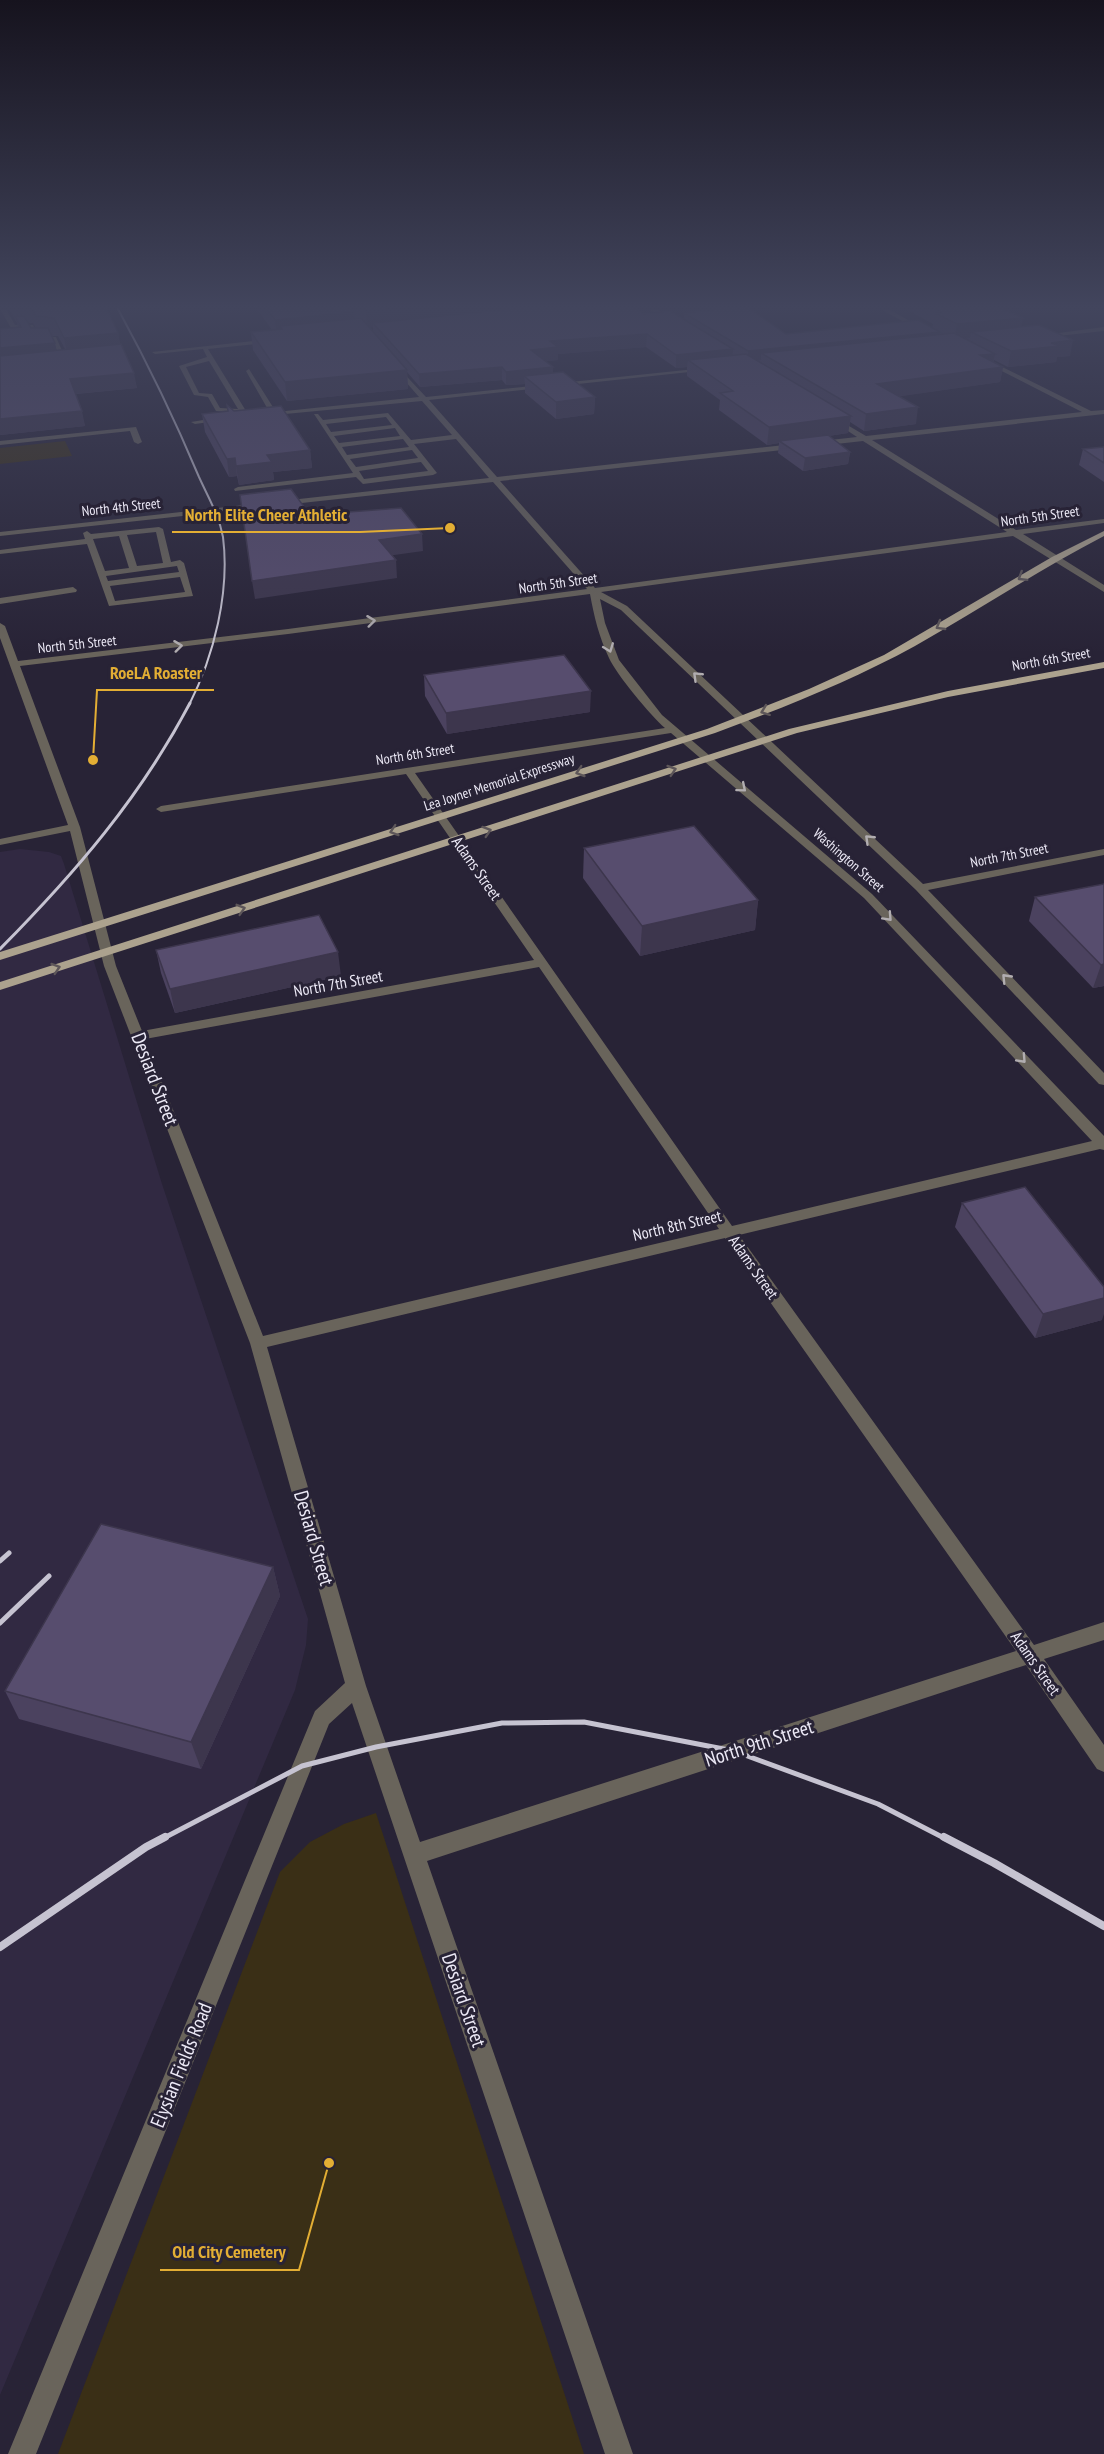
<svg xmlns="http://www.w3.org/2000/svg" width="1104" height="2454" font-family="'PT Sans Narrow',sans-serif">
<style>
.built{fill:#312942}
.green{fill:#3a2f16}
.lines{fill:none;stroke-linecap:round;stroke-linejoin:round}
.minor{fill:#69645b;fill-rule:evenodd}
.major{fill:#aca28e;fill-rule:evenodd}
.rail-far3{stroke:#c6c3d1;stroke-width:2}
.rail-far2{stroke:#c6c3d1;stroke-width:3}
.rail-far1{stroke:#c6c3d1;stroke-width:5}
.rail{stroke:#c6c3d1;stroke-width:8}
.wall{fill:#4b425f;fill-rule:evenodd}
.shaded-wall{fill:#3d364d}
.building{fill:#574d6e;stroke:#3d364d;stroke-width:1.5}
.oneway{stroke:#5d5659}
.oneway2{stroke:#b1adb0}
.labels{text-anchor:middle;stroke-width:6;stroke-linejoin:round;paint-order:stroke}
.far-street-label{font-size:14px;fill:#ece9f6;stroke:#282336}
.street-label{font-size:16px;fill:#ece9f6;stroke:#282336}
.near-street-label{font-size:20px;fill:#ece9f6;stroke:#282336}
.leader{fill:none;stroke:#e3ae34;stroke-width:2}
.callout-dot{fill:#e3ae34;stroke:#282336;stroke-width:2}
.callout-label{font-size:18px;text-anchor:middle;font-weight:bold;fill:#e3ae34;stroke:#282336;stroke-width:6;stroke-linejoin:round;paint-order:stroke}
</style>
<rect width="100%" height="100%" fill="#282336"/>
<polygon class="built" points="20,849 49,852 61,856 64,864 162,1184 308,1619 306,1645 295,1690 0,2395 0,852"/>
<g class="green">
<polygon points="65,441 72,456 0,464 0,448"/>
<polygon points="376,1813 584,2454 58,2454 280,1872 310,1842 344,1824"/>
</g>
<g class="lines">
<g class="minor">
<polygon points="0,309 6,309 15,325 33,325 38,337 56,337 67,362 62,361 52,340 34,340 29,328 11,328"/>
<polygon points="649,309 656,309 676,322 671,323"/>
<polygon points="880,309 888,309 928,331 923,332"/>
<polygon points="1104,327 1104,331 1039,338 1036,336"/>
<path d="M273 339 275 342 208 349 246 411 249 417 246 419 240 413 216 411 208 397 194 395 179 366 207 357 203 349 155 354 152 352ZM209 361 238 409 220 408 212 394 199 393 186 367Z"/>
<path d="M984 358 1091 411 1104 410V414L872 440 1016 530 1104 519V523L1023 534 1104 585V592L1013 536 601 592 627 606 923 884 1104 849V855L928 890 1104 1073V1085L1099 1084 916 890 621 610 600 599 605 623 619 660 662 715 872 894 1104 1136V1150L1100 1149 739 1235 1034 1645 1104 1622V1640L1044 1659 1104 1745V1772L1097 1769 1026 1665 427 1861 633 2454H605L352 1703 329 1724 36 2454H8L312 1718 315 1711 345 1683 250 1343 104 966 70 831 0 845V839L68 825 0 638V623L5 626 18 661 288 629 587 589 493 482 0 536V532L489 478 456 439 414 444 437 473 433 475 363 484 356 477 235 491 234 489 238 487 353 473 314 414H318L323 420 388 413 411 440 452 435 422 401 264 416V414L270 413 246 371 249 369 276 412 419 397 392 366 394 363 426 397 705 368 708 370 429 400 497 477 857 437 830 419 832 416 866 436 1082 412 982 361ZM386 417 392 425 331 432 326 424ZM395 428 400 436 339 443 334 436ZM403 439 409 447 347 455 342 447ZM863 441 1007 532 595 588 500 481ZM412 450 418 458 356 467 350 459ZM421 462 428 471 364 479 359 471ZM590 594C594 616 599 637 609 658 616 674 651 716 665 728L161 806 156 809 161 812 406 774 534 960 142 1031 116 966 80 827 20 666 288 634ZM671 733 864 898 1092 1141 732 1226 415 773ZM539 967 719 1229 263 1336 145 1039ZM725 1238 1016 1651 420 1842 366 1686 267 1347Z"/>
<polygon points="222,417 224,420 195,424 191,422"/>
<polygon points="136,427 142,442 138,444 134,442 130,431 0,445 0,441"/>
<path d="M159 527 163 529 171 562 180 560 184 563 193 596 109 606 87 544 0 554V550L85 539 83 533 87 531 91 534ZM156 532 163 563 137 566 127 535ZM119 536 129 568 105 571 93 539ZM177 566 179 572 108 581 106 576ZM180 577 185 592 115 601 110 586Z"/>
<polygon points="73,587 77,590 76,592 0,604 0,598"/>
</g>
<g class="major">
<path d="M1104 531V536C1039 570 978 610 915 646 851 681 783 708 715 733L0 960V952L707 729 809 689 884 655 1052 557Z"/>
<polygon points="1104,662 1104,668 948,697 797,733 0,990 0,982 789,729 948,691"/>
</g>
<path class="rail-far3" d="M118 309C148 364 175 420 199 477 208 497 219 515 223 537 230 592 214 656 189 705"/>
<path class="rail-far2" d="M0 949C75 873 140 798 190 703"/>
<g class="rail-far1">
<polyline points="0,1561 9,1553"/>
<polyline points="0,1623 49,1576"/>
<polyline points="162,1839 302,1766 376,1747 502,1723 584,1722 734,1751 878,1804 946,1839"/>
</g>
<g class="rail">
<polyline points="944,1837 994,1863 1104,1926"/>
<polyline points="0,1947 146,1847 165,1837"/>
</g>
</g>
<g class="wall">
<path d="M9 309H107L118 333 120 344 137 388 76 394 85 426 0 435V329L18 328 17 323ZM28 323H33L36 328H31ZM51 336H58L65 349 56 350 55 343Z"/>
<path d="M257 309H637L644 314 684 320V313L703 311 701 309H750L786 334 932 328 933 324 906 309H1008L1005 310 1022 326 1070 356 1057 357 1056 362 1008 367 994 360V362L1003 367 1000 382 899 396 916 424 864 431 850 422 848 433 828 436 850 452 848 464 803 471 778 453 779 443 767 445 719 410 720 400 687 376V367L676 368 646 347 558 354V360L546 361 553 373 595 397 594 414 556 419 525 393V384L506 385 502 380 420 387 407 372 408 389 287 401 253 350 251 332 272 330ZM369 327H373V333Z"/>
<polygon points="234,411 310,450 312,468 273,472 274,480 239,485 237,476 229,477 205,432 202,414"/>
<polygon points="1104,447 1104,482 1079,465 1083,449"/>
<polygon points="424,675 590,712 447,734 425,696"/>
<polygon points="584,848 758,900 755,930 640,956 583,878"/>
<polygon points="1104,884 1104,986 1093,988 1029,921 1035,897"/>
<polygon points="156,950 341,976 175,1013 161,973"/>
<polygon points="962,1203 1102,1320 1035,1338 955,1227"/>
<polygon points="273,1567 280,1596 201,1769 19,1719 5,1691"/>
</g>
<g class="shaded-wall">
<polygon points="385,309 561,309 373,323 373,327 367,328 366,311"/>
<polygon points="354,312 355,329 282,329 280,326 281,337 277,337 275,320"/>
<polygon points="1023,318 1020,333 971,332 970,338 954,340 957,324"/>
<polygon points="940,332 938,342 761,353 761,360 748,362 748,351"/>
<polygon points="118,333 121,352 68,357 64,338"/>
<polygon points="647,334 646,347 558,354 558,360 531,363 531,350 550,341"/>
<polygon points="1073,340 1070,356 1057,357 1056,362 1008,367 1011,351 1051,343"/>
<polygon points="55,343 58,357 0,363 0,348"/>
<polygon points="733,349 732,362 688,360 687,367 676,368 676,355"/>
<polygon points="995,354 992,368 1003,367 1000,382 875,400 877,384 980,355"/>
<polygon points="502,367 502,380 420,387 419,374"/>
<polygon points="553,367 553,381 524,376 525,384 506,385 506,372"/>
<polygon points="407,370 408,389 287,401 285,382"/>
<polygon points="134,373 137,388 74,394 70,379"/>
<polygon points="595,397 594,414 556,419 556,402"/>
<polygon points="918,407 916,424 864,431 866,414"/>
<polygon points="82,411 85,426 0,435 0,419"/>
<polygon points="851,416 848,433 782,443 779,441 779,443 767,445 769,427"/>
<polygon points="310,450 312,468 273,472 274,480 239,485 236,466 267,455"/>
<polygon points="850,452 848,464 803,471 805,458"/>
<polygon points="235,458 237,476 229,477 227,459"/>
<polygon points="422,534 423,551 380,557 379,540"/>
<polygon points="396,560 397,578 255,599 252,581"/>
<polygon points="591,691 590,712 447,734 446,713"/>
<polygon points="758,900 755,930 640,956 642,926"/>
<polygon points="338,952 341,976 175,1013 170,989"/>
<polygon points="1104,964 1104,986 1093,988 1101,965"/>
<polygon points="1104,1298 1104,1314 1102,1320 1035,1338 1043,1314"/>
<polygon points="273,1567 280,1596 201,1769 191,1742"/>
</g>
<g class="building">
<polygon points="32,309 107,309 118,333 64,338 54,318 36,316"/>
<polygon points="267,309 351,309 354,312 275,320"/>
<polygon points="364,309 385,309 366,311"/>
<polygon points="509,309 637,309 644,314 670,311 733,349 676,355 647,334 550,341 558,347 531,350 553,367 506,372 502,367 419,374 373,323"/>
<polygon points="713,309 750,309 786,334 918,320 940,332 748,351 684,313 714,310"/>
<polygon points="936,309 1004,309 1023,318 957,324 935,313 942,313"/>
<polygon points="15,316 24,316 31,328 48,328 55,343 0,348 0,329 21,327"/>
<polygon points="361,318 407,370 285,382 251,332 282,329 280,326"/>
<polygon points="1039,325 1073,340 1051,343 1060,346 1011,351 971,332"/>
<polygon points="954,333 995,354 980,355 1003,367 877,384 918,407 866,414 761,353"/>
<polygon points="121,344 134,373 70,379 82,411 0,419 0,356"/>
<polygon points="746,354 851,416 769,427 720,393 733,391 688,360"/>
<polygon points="563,372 595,397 556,402 524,376"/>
<polygon points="227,405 234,411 281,406 310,450 267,455 272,462 236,466 235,458 227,459 202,414 228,411"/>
<polygon points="828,435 850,452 805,458 779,441"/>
<polygon points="1104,447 1104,463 1083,449"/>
<polygon points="291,489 310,515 401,508 422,534 379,540 396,560 252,581 240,495"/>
<polygon points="564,655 591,691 446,713 424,675"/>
<polygon points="694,826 758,900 642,926 584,848"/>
<polygon points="1104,884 1104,964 1101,965 1035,897"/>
<polygon points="319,915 338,952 170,989 156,950"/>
<polygon points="1025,1187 1104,1287 1104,1298 1043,1314 962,1203"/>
<polygon points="101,1524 273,1567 191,1742 5,1691"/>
</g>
<defs><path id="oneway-chevron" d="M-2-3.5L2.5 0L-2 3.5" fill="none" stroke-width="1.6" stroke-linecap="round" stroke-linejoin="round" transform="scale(1.5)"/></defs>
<g class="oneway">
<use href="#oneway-chevron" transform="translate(1022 577) rotate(148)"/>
<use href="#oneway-chevron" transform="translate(940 626) rotate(150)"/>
<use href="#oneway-chevron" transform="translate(765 711) rotate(159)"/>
<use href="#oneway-chevron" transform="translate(672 770) rotate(-18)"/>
<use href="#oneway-chevron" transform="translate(580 772) rotate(162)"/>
<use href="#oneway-chevron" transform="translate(394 831) rotate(162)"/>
<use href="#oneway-chevron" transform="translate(487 831) rotate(-18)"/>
<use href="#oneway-chevron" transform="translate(241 909) rotate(-17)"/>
<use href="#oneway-chevron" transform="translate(56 968) rotate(-18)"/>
</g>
<g class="oneway2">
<use href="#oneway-chevron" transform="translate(371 621) rotate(-7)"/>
<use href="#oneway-chevron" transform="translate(178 646) rotate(-7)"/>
<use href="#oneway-chevron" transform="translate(609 648) rotate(69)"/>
<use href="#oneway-chevron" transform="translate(697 676) rotate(-136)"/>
<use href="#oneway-chevron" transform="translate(742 788) rotate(40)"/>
<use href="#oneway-chevron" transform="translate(869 839) rotate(-136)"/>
<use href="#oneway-chevron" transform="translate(888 917) rotate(47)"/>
<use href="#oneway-chevron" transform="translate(1006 978) rotate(-134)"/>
<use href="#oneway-chevron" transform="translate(1022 1059) rotate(47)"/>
</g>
<linearGradient id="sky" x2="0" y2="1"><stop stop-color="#16131e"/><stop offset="0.47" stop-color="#42455d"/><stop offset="1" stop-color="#42455d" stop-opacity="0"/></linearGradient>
<rect width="1104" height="653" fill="url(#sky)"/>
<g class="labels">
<g class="far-street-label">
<text transform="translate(121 507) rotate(-6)" y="5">North 4th Street</text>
<text transform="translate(1040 516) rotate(-8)" y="5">North 5th Street</text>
<text transform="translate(558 583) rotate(-8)" y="5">North 5th Street</text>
<text transform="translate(77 644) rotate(-6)" y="5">North 5th Street</text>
<text transform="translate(1051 659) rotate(-10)" y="5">North 6th Street</text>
<text transform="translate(415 754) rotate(-9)" y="5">North 6th Street</text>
<text transform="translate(499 782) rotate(-18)" y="5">Lea Joyner Memorial Expressway</text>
<text transform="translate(1009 855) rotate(-11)" y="5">North 7th Street</text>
<text transform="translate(849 860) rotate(41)" y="5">Washington Street</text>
</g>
<g class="street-label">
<text transform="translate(477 868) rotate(55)" y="6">Adams Street</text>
<text transform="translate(338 983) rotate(-10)" y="6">North 7th Street</text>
<text transform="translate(677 1225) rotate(-13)" y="6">North 8th Street</text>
<text transform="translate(754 1267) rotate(55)" y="6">Adams Street</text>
<text transform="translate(1036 1663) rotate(55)" y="6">Adams Street</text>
</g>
<g class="near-street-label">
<text transform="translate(155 1079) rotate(69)" y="7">Desiard Street</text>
<text transform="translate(314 1538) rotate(74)" y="7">Desiard Street</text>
<text transform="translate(759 1743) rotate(-18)" y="7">North 9th Street</text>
<text transform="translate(464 2000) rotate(71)" y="7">Desiard Street</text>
<text transform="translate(181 2065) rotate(-68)" y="7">Elysian Fields Road</text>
</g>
</g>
<path class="leader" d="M450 528L360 532H172M93 760L97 690H214M329 2163L299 2270H160"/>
<g class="callout-dot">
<circle cx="450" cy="528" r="6"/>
<circle cx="93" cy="760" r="6"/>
<circle cx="329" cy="2163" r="6"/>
</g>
<g class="callout-label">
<text x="266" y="521">North Elite Cheer Athletic</text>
<text x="156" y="679">RoeLA Roaster</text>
<text x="229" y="2258">Old City Cemetery</text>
</g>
</svg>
